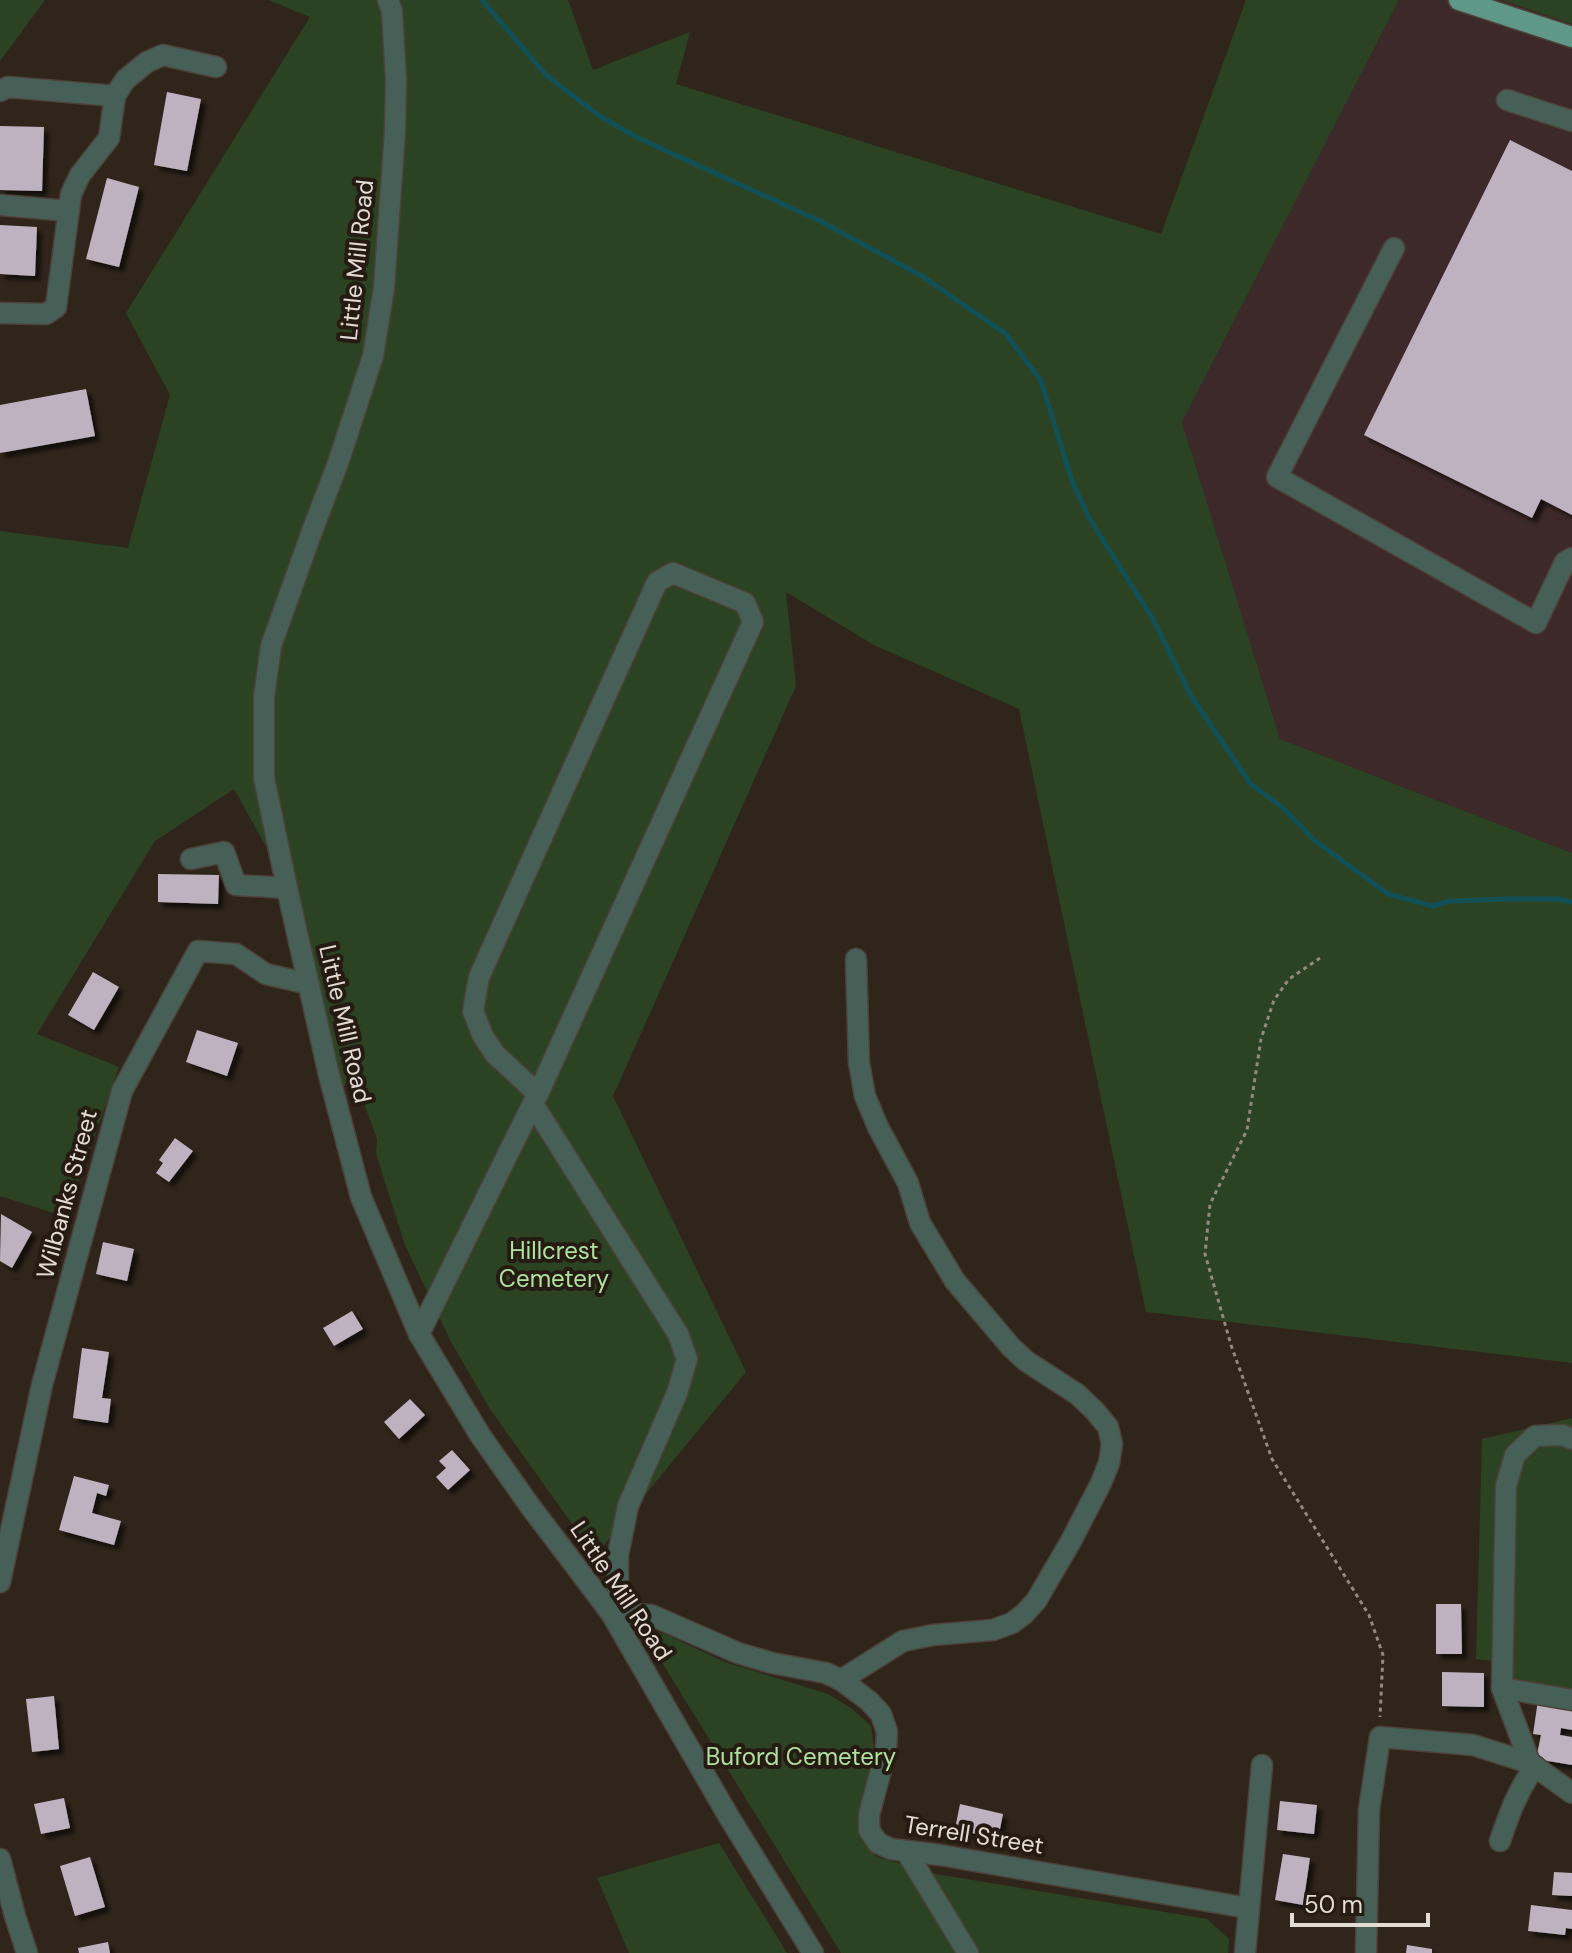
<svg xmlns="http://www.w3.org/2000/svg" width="1572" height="1953" font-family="'DM Sans',sans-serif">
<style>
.industrial{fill:#3d2929}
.green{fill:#2b4323}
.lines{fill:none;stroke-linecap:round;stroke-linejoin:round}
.stream{stroke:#125057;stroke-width:5}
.building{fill:#bfb2c0;filter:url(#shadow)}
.minor-casing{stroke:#4d4239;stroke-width:23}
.major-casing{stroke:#4d4239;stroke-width:23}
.path{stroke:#928a81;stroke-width:3;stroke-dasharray:4 4;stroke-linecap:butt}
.minor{stroke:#466058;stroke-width:20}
.major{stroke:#609887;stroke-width:20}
.labels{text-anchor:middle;stroke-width:8;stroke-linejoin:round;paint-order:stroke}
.street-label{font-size:24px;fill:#e3dcd5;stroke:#261b12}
.park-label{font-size:24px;fill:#afe29e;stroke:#261b12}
</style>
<defs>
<filter id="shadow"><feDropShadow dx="5" dy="5" stdDeviation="2" flood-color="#0009"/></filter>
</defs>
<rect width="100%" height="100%" fill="#30251b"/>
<polygon class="industrial" points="1399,0 1502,0 1572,24 1572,853 1280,739 1182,422"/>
<g class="green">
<polygon points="0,0 45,0 0,61"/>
<polygon points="268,0 568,0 593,70 690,32 676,84 1161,234 1246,0 1399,0 1182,422 1280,739 1572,853 1572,1363 1146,1312 1019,709 874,645 786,592 796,686 613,1096 746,1372 595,1556 490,1409 450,1340 405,1245 376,1154 377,1139 352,1071 340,1094 306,919 234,789 155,841 37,1034 119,1067 66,1217 0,1196 0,531 128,548 170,395 126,313 310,17"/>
<polygon points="1502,0 1572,0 1572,24"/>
<polygon points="1572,1418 1572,1689 1511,1682 1510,1663 1476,1659 1482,1439"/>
<polygon points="656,1632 665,1634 725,1662 828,1694 851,1708 871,1726 874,1746 867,1787 857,1824 863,1842 877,1857 936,1874 1207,1919 1229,1939 1228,1953 841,1953 647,1638"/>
<polygon points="719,1843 787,1953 629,1953 597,1878"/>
</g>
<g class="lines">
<polyline class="stream" points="482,0 546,75 600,116 636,137 820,221 922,276 1006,334 1041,381 1072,481 1089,518 1153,619 1191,696 1250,783 1282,807 1314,840 1388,894 1433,906 1450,901 1510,899 1557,899 1572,902"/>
</g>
<g class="building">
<polygon points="167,92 201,99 187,171 154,165"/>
<polygon points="0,126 44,127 42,191 0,190"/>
<polygon points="1510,140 1572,171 1572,515 1541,499 1532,518 1364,435"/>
<polygon points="107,178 139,187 119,267 86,259"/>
<polygon points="0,225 37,227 35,276 0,274"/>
<polygon points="86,389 95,436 0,453 0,405"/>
<polygon points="158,874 219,875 218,904 158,902"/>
<polygon points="93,972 119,987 94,1030 68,1015"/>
<polygon points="197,1030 238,1043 227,1076 186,1062"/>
<polygon points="175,1138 193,1151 169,1182 156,1173 163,1163 159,1160"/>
<polygon points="1,1214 32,1232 12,1268 0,1261"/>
<polygon points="103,1242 134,1249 127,1281 96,1274"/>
<polygon points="352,1311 363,1329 334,1346 323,1328"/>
<polygon points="82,1348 109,1352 102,1398 111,1399 108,1423 73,1418"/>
<polygon points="410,1399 425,1415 399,1439 384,1422"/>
<polygon points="452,1450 470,1470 448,1490 436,1477 446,1468 439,1461"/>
<polygon points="74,1476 109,1485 106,1496 97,1493 92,1513 121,1521 114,1545 59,1530"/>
<polygon points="1436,1604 1461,1604 1462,1654 1436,1654"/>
<polygon points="1442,1672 1484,1673 1484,1707 1442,1706"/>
<polygon points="54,1696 59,1749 32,1752 26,1699"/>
<polygon points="1538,1700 1572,1706 1572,1730 1561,1728 1560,1735 1572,1737 1572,1765 1536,1759 1541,1735 1533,1734"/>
<polygon points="64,1798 70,1828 41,1834 34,1804"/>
<polygon points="1280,1801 1317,1805 1314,1834 1277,1830"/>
<polygon points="960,1804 1003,1814 998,1839 955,1829"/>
<polygon points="1283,1854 1310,1858 1303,1905 1275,1900"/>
<polygon points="90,1857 105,1907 75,1916 60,1866"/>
<polygon points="1554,1872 1572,1873 1572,1896 1552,1895"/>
<polygon points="1531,1905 1572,1910 1572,1929 1566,1928 1565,1935 1528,1931"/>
<polygon points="108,1942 110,1953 79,1953 78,1948"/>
<polygon points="1407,1945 1432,1949 1432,1953 1406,1953"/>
</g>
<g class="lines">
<defs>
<g id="minor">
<polyline points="388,0 392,11 396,80 395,131 384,288 373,356 338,463 311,534 271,646 264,697 264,778 287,888 329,1075 361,1197 419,1334 480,1435 530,1506 611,1613 729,1817 813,1953"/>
<polyline points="0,91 8,87 115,96"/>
<polyline points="1507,100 1572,121"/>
<polyline points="0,205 69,211"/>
<polyline points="1394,248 1277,477 1536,623 1565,562 1572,558"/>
<polyline points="0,313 46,314 56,307 71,194 80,175 109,138 115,96 125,80 147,62 163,55 216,67"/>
<polygon points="673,573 745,603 753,622 538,1094 495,1054 483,1036 473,1011 479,977 657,582"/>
<polyline points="191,859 224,852 236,885 287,888"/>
<polyline points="533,1104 678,1334 687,1359 677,1393 628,1506 618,1555 618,1599 611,1613 651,1615 738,1653 772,1663 826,1673 841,1680 869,1701 881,1714 887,1732 886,1751 869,1815 869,1830 878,1843 891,1849 940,1855 1248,1908"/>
<polyline points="419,1334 536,1097"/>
<polyline points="0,1582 42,1385 122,1091 198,951 236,954 266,974 309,984"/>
<polyline points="841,1680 903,1641 933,1635 993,1630 1012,1623 1024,1614 1036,1601 1071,1541 1101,1483 1109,1463 1112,1444 1108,1427 1095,1411 1077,1394 1026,1361 1011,1347 955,1281 920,1223 908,1183 878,1127 865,1096 859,1063 856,959"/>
<polyline points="1502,1688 1572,1700"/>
<polyline points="1530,1763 1502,1688 1506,1486 1515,1455 1535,1436 1562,1435 1572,1439"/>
<path d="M1500 1841C1509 1814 1518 1790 1535 1766"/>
<polyline points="906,1851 968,1953"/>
<polyline points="0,1859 15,1916 27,1953"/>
<polyline points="1245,1953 1262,1765"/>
<polyline points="1366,1953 1369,1810 1380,1737 1473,1745 1530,1763 1572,1793"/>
</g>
<polyline id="major" points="1459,0 1572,37"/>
</defs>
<use href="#minor" class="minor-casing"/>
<use href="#major" class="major-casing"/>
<polyline class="path" points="1320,958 1289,979 1274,1000 1261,1039 1247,1130 1210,1204 1205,1254 1231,1345 1272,1459 1369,1615 1383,1655 1380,1717"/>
<use href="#minor" class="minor"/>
<use href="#major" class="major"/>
</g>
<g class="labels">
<g class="street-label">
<text transform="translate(357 260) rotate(-84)" y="8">Little Mill Road</text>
<text transform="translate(345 1024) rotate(77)" y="8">Little Mill Road</text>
<text transform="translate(67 1194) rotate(-75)" y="8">Wilbanks Street</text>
<text transform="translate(621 1591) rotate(56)" y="8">Little Mill Road</text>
<text transform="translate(974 1835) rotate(9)" y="8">Terrell Street</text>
</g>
<g class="park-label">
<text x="554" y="1259">Hillcrest<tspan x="554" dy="28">Cemetery</tspan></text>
<text x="801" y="1765">Buford Cemetery</text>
</g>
</g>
<path d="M1292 1913v12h136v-12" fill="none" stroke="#e3dcd5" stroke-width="4"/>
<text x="1304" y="1913" font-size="24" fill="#e3dcd5" stroke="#261b12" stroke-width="6" paint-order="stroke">50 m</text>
</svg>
